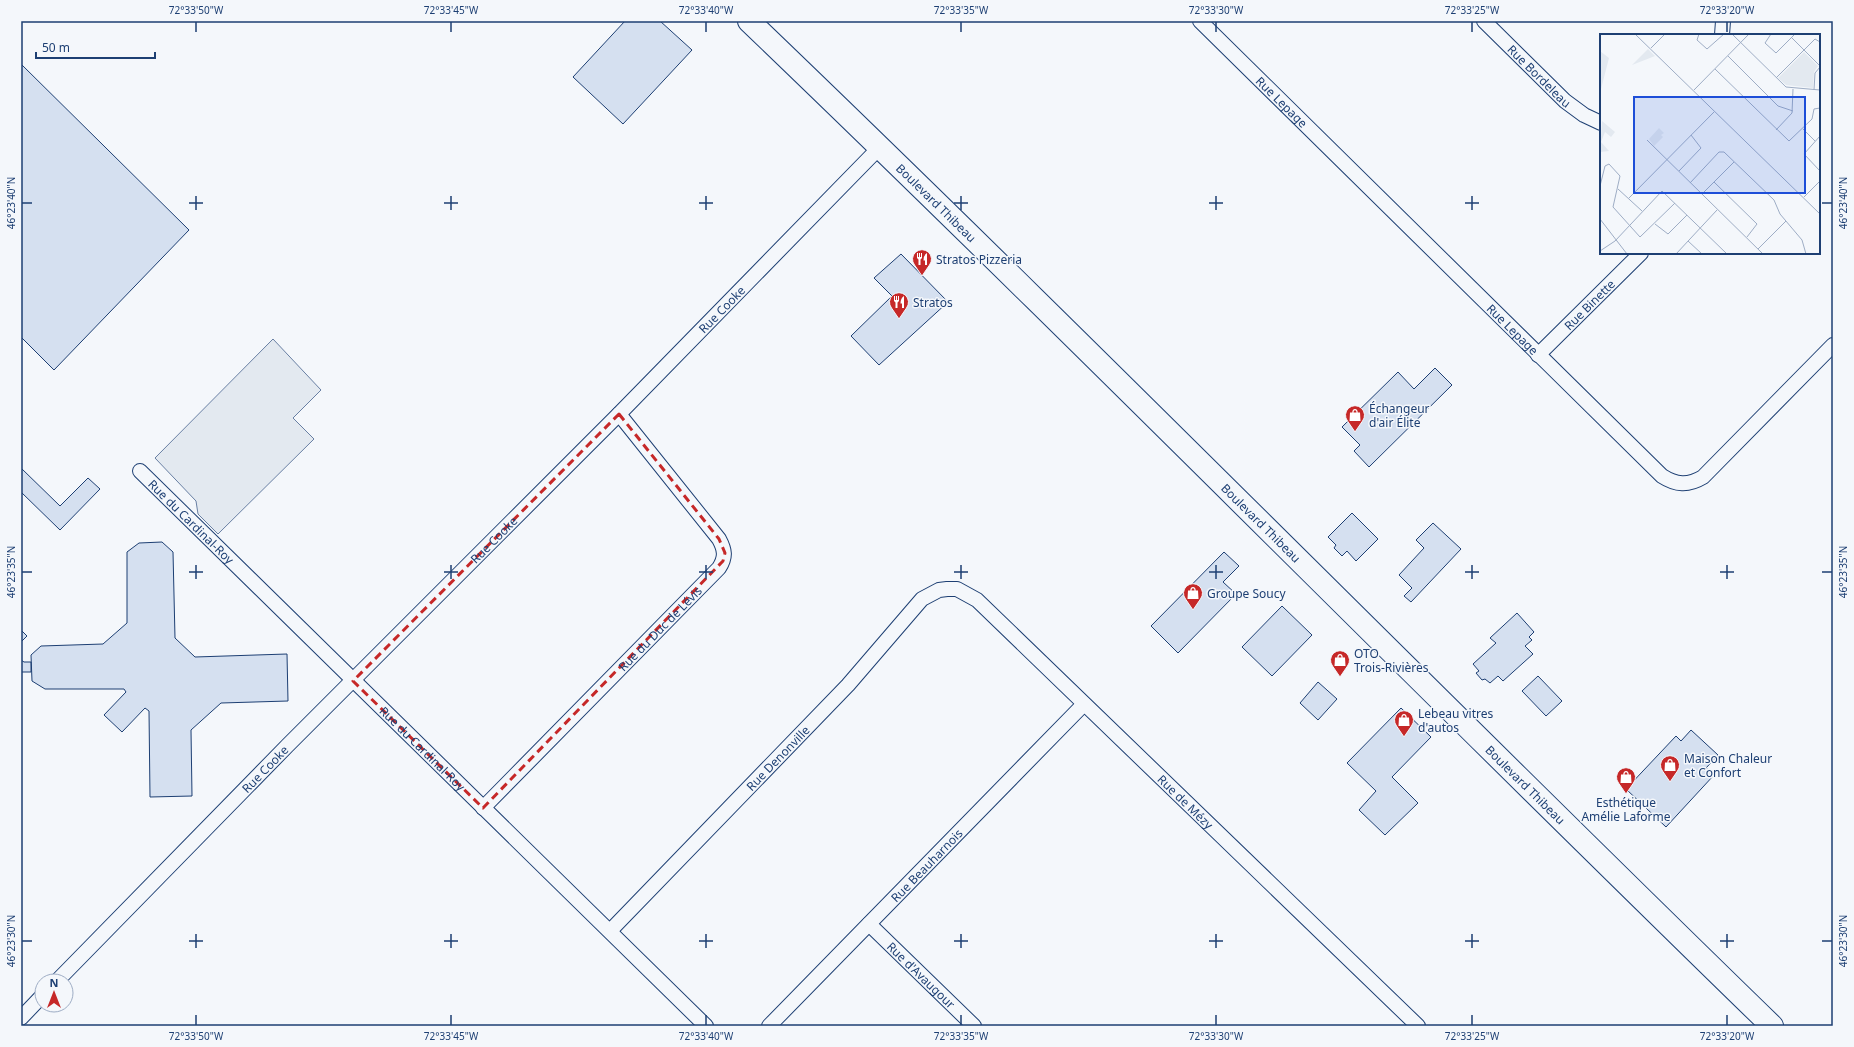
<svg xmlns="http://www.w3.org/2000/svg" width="1854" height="1047" font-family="'Noto Sans',sans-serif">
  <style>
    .green { fill: #e3e9f0; stroke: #687fa3 }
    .building { fill: #d5e0f0; stroke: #1d3f73 }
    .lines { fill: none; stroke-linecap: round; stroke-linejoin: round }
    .street-casing { stroke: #1d3f73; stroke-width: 16 }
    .primary-casing { stroke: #1d3f73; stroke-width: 24 }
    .street { stroke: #f4f7fb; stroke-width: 14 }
    .primary { stroke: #f4f7fb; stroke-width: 22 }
    .marked { fill: none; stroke: #c62828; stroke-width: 3; stroke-dasharray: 8 5; stroke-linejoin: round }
    .ticks { fill: none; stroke: #1d3f73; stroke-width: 1.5 }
    .labels { text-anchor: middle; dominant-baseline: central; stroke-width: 3; stroke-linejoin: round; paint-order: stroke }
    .street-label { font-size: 12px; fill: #1d3f73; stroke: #f4f7fb }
    .poi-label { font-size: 12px; fill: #1d3f73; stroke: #f4f7fb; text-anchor: start }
    .inset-road { fill: none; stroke: #9eadc5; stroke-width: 1 }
    .view { fill: #1d4ed8; fill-opacity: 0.15; stroke: #1d4ed8; stroke-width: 2 }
    .inset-edge { fill: none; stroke: #1d3f73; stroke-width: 2 }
    .neatline { fill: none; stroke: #1d3f73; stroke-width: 1.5 }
    .ticks-label { font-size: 10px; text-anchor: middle; fill: #1d3f73 }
  </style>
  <rect width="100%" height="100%" fill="#f4f7fb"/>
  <!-- green -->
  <path class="green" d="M273 339 321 390 293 418 314 439 218 534 198 514 196 501 155 458Z"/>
  <!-- building -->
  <path class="building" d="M625 21H660L692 50 623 124 573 77Z
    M21 64 189 230 54 370 21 337Z
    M901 254 948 302 879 365 851 336 892 296 874 278Z
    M1435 368 1452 385 1369 467 1354 451 1360 445 1342 427 1398 372 1414 389Z
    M21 468 60 506 88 478 100 489 60 530 21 492Z
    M1352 513 1378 539 1356 561 1347 551 1342 556 1334 548 1336 545 1328 537Z
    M1433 523 1461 549 1411 602 1404 596 1412 588 1399 575 1424 548 1416 540Z
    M162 542 173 552 175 638 195 657 287 654 288 701 221 703 191 730 192 796 150 797 149 711 145 708 122 732 104 715 126 692 124 689H45L32 681 31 655 41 646 103 644 127 623V552L139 543Z
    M1224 552 1239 566 1223 582 1236 594 1178 653 1151 626Z
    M1282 606 1312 635 1272 676 1242 647Z
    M1517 613 1534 632 1529 637 1532 640 1525 646 1533 654 1503 681 1498 676 1490 683 1485 679 1482 680 1476 673 1479 671 1473 664 1496 643 1490 638Z
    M21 630 27 636 21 642Z
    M21 660 24 662H31V672H21Z
    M1538 676 1562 701 1546 716 1522 691Z
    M1318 682 1337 699 1318 720 1300 703Z
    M1401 708 1431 737 1392 777 1418 803 1385 835 1359 810 1376 791 1347 763Z
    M1691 730 1718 755 1706 768 1714 775 1666 827 1626 789 1676 736 1681 741Z"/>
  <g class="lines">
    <defs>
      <g id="street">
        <path id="s1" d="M1200 21 1662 476C1676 485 1688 486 1703 477L1833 345"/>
        <path id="s2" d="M1484 21 1565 101 1584 115 1601 123"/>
        <path d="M1722 35 1723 21"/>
        <path id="s3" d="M1538 355 1641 253"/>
        <path id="s4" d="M140 471 706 1026"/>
        <path id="s5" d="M483 808 719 568C726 557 725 550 719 539L619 414"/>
        <path id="s6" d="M869 924 974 1026"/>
        <path id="s7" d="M610 931 848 685 922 599 939 590 947 589H957L977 600 1418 1026"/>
        <path id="s8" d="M57 981 287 746 619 414 879 148"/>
        <path d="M21 1018 42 996"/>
        <path id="s9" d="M769 1026 1084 704"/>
      </g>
      <g id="primary">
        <path id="s10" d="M749 21C1094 352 1429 693 1772 1026"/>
      </g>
    </defs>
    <!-- street casing -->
    <use href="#street" class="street-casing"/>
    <!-- primary casing -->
    <use href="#primary" class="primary-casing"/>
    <!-- street -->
    <use href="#street" class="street"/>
    <!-- primary -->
    <use href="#primary" class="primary"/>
  </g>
  <!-- marked area -->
  <path class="marked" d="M619 414 719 539 725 553 723 561 483 808 353 681Z"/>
  <!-- ticks -->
  <path class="ticks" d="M196 22V32M451 22V32M706 22V32M961 22V32M1216 22V32M1472 22V32M1727 22V32M196 196V210M451 196V210M706 196V210M961 196V210M1216 196V210M1472 196V210M22 203H32M189 203H203M444 203H458M699 203H713M954 203H968M1209 203H1223M1465 203H1479M1822 203H1832M196 565V579M451 565V579M706 565V579M961 565V579M1216 565V579M1472 565V579M1727 565V579M22 572H32M189 572H203M444 572H458M699 572H713M954 572H968M1209 572H1223M1465 572H1479M1720 572H1734M1822 572H1832M196 934V948M451 934V948M706 934V948M961 934V948M1216 934V948M1472 934V948M1727 934V948M22 941H32M189 941H203M444 941H458M699 941H713M954 941H968M1209 941H1223M1465 941H1479M1720 941H1734M1822 941H1832M196 1015V1025M451 1015V1025M706 1015V1025M961 1015V1025M1216 1015V1025M1472 1015V1025M1727 1015V1025"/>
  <!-- icons -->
  <defs>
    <symbol id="restaurant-pin" viewBox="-11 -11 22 30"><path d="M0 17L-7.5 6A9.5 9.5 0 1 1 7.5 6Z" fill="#c62828" stroke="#f4f7fb"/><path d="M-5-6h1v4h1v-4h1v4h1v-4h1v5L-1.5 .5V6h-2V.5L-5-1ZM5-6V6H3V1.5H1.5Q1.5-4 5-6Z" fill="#fff"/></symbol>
    <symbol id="shop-pin" viewBox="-11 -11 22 30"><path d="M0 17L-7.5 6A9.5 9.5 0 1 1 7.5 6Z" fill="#c62828" stroke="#f4f7fb"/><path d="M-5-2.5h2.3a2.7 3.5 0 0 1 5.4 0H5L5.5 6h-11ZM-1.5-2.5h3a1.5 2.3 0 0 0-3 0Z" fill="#fff"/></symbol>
  </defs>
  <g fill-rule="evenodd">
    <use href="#restaurant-pin" x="911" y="248" width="22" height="30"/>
    <use href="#restaurant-pin" x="888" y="291" width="22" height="30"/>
    <use href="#shop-pin" x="1344" y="404" width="22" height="30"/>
    <use href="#shop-pin" x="1182" y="582" width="22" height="30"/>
    <use href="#shop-pin" x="1329" y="649" width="22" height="30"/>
    <use href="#shop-pin" x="1393" y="709" width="22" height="30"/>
    <use href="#shop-pin" x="1659" y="754" width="22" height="30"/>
    <use href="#shop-pin" x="1615" y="766" width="22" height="30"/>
  </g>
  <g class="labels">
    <!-- street labels -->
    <g class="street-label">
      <text stroke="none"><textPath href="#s2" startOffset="78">Rue Bordeleau</textPath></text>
      <text stroke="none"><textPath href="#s1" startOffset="115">Rue Lepage</textPath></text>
      <text stroke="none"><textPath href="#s10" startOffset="261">Boulevard Thibeau</textPath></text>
      <text stroke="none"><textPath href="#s3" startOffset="72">Rue Binette</textPath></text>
      <text stroke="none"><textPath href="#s8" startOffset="945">Rue Cooke</textPath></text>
      <text stroke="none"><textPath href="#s1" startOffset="439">Rue Lepage</textPath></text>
      <text stroke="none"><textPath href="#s4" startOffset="72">Rue du Cardinal-Roy</textPath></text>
      <text stroke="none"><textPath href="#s10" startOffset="717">Boulevard Thibeau</textPath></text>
      <text stroke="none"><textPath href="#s8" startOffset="621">Rue Cooke</textPath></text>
      <text stroke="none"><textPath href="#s5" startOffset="252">Rue du Duc de Lévis</textPath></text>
      <text stroke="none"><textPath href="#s4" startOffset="396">Rue du Cardinal-Roy</textPath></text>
      <text stroke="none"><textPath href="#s7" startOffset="241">Rue Denonville</textPath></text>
      <text stroke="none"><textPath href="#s8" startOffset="297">Rue Cooke</textPath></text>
      <text stroke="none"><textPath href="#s10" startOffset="1089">Boulevard Thibeau</textPath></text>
      <text stroke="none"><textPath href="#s7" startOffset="806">Rue de Mézy</textPath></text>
      <text stroke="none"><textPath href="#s9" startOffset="225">Rue Beauharnois</textPath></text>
      <text stroke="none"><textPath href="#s6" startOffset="73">Rue d'Avaugour</textPath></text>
    </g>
    <!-- poi labels -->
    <g class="poi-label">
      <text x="936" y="259">Stratos Pizzeria</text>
      <text x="913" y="302">Stratos</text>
      <text x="1369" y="408">Échangeur<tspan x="1369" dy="14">d'air Élite</tspan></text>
      <text x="1207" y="593">Groupe Soucy</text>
      <text x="1354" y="653">OTO<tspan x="1354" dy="14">Trois-Rivières</tspan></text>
      <text x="1418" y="713">Lebeau vitres<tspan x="1418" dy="14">d'autos</tspan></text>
      <text x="1684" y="758">Maison Chaleur<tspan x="1684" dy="14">et Confort</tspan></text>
      <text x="1626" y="802" text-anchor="middle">Esthétique<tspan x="1626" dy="14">Amélie Laforme</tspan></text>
    </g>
  </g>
  <!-- overview -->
  <g transform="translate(1600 34)">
    <rect width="220" height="220" fill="#f4f7fb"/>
    <path d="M48 15 55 22 32 31ZM0 17 9 24 0 59ZM204 18 218 32 214 38 213 54 186 51 178 44ZM2 87 15 98 11 103 5 98 1 108 9 117 0 118ZM59 94 64 99 61 101 63 103 54 112 49 105Z" fill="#e3e9f0"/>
    <path class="inset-road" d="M35 0 220 180M99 0 97 6 107 15 124 0M132 0 186 53 220 56M171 0 165 9 176 19 195 0M192 4 220 32M51 14 65 0M128 22 178 72 193 77M115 35 189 107 212 85 214 75 220 74M176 44 215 5 220 8M94 56 149 0M214 56 215 39 220 33M203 95 215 107M176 96 192 79 193 55M220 102 204 120 220 137M47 106 163 220M79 137 101 114 91 101M114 148 157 190 147 203M90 149 119 118H124L174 166 180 180 202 206 206 220M0 152 5 132 9 130 20 142 13 173 40 203 75 169M18 155 42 177M102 160 134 128M204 163 220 147M29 164 114 78M0 185 27 220M55 190 68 200 87 181M88 207 102 220M158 215 186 187M0 217 15 207 62 157 127 220M76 220 117 176"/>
    <path class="view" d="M34 63H205V159H34Z"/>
    <rect width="220" height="220" class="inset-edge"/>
  </g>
  <!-- border -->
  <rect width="1854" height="1047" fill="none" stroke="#f4f7fb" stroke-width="44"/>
  <!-- north arrow -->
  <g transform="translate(54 993)"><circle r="19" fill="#f4f7fb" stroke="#9eadc5"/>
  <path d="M0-3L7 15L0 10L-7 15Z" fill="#c62828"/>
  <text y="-6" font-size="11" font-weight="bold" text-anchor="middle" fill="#1d3f73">N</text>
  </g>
  <!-- scale -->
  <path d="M36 52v6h119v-6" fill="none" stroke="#1d3f73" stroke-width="2"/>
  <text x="42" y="52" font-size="12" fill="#1d3f73" stroke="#f4f7fb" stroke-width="3" paint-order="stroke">50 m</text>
  <rect x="22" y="22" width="1810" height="1003" class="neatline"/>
  <g class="ticks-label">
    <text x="196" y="14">72°33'50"W</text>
    <text x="451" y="14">72°33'45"W</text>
    <text x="706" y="14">72°33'40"W</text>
    <text x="961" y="14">72°33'35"W</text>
    <text x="1216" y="14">72°33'30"W</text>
    <text x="1472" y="14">72°33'25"W</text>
    <text x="1727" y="14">72°33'20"W</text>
    <text transform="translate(11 203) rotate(-90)" y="4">46°23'40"N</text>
    <text transform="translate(1843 203) rotate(-90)" y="4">46°23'40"N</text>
    <text transform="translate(11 572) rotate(-90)" y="4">46°23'35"N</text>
    <text transform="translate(1843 572) rotate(-90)" y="4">46°23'35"N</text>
    <text transform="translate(11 941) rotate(-90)" y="4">46°23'30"N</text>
    <text transform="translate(1843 941) rotate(-90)" y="4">46°23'30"N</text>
    <text x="196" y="1040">72°33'50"W</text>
    <text x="451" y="1040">72°33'45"W</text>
    <text x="706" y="1040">72°33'40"W</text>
    <text x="961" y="1040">72°33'35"W</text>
    <text x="1216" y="1040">72°33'30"W</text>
    <text x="1472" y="1040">72°33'25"W</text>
    <text x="1727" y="1040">72°33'20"W</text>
  </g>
</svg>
